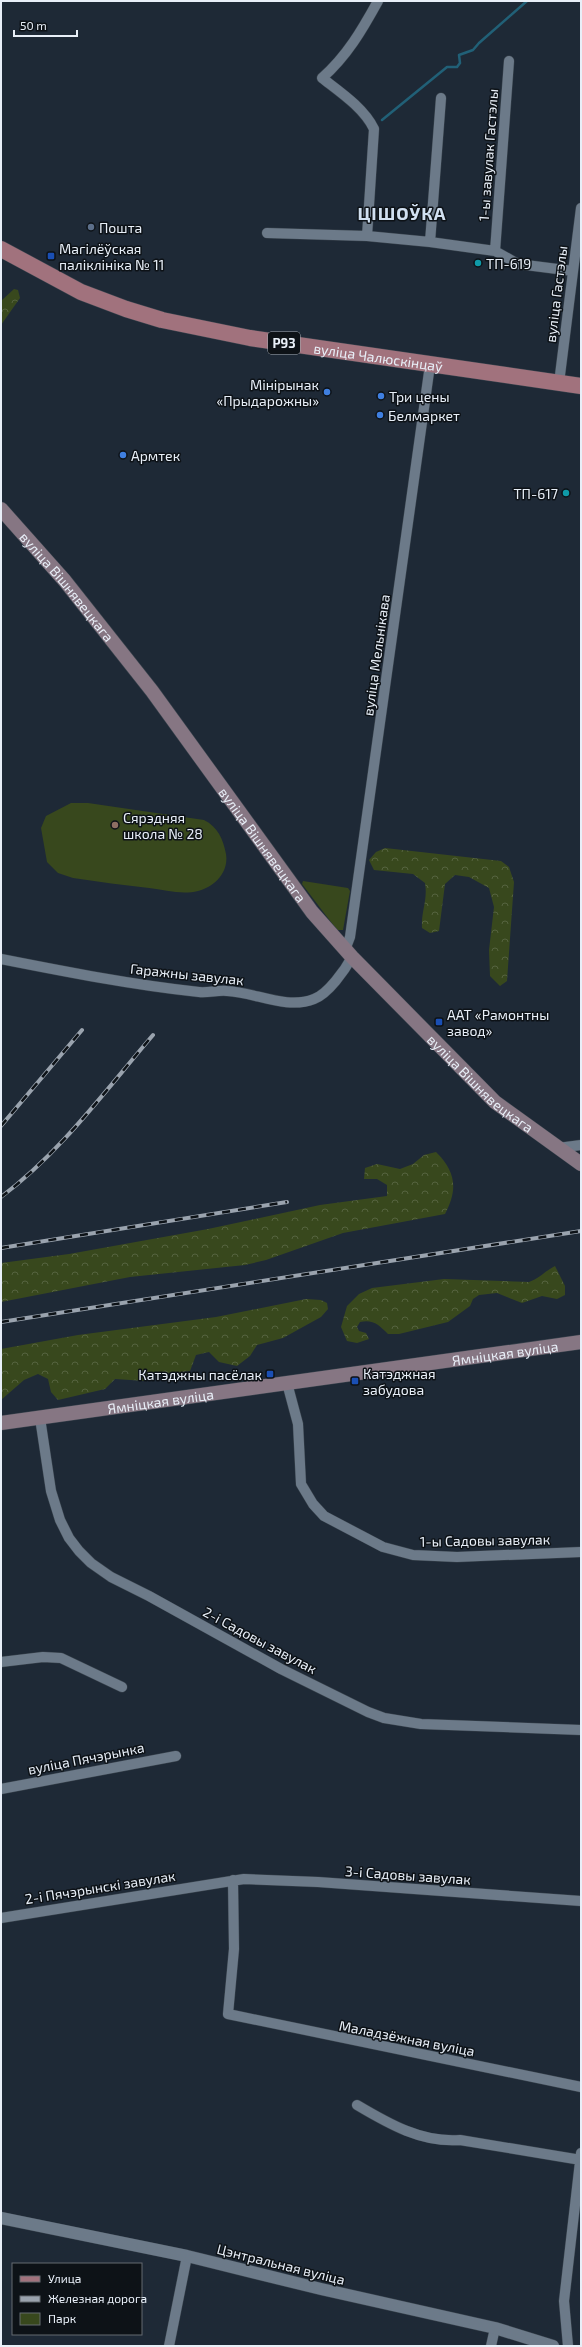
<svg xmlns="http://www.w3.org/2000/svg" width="582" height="2347" font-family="'Exo 2',sans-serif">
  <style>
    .green { fill: #38481d }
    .forest { fill: url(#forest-crowns) }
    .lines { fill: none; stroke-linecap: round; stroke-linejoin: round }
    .stream { stroke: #216077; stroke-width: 2.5 }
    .minor-casing { stroke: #39434d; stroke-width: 11 }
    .tertiary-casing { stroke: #39434d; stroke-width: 13 }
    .secondary-casing { stroke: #39434d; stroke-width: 15 }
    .primary-casing { stroke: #39434d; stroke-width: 17 }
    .minor { stroke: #6c7a89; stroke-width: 10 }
    .tertiary { stroke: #6c7a89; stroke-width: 12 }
    .secondary { stroke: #867683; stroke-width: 14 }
    .primary { stroke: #a1727d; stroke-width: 16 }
    .rail-casing { stroke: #9aa3ae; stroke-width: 4 }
    .rail { stroke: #0d1217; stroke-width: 2.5; stroke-dasharray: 8; stroke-linecap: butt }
    .service-dot { fill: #5c6f8a; stroke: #0d1217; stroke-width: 1.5 }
    .transit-dot { fill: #1a4fb4; stroke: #0d1217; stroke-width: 1.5 }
    .culture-dot { fill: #0f9aa8; stroke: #0d1217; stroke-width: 1.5 }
    .shop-dot { fill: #3f7fe0; stroke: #0d1217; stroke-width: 1.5 }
    .education-dot { fill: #8d6e63; stroke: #0d1217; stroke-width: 1.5 }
    .labels { text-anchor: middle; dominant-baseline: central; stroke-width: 3; stroke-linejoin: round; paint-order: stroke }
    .shield { fill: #0d1217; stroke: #a6adb4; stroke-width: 1 }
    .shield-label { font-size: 13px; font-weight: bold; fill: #e8eff8 }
    .street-label { font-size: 14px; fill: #e8eff8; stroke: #0d1217 }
    .poi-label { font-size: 14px; fill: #e8eff8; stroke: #0d1217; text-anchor: start }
    .district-label { font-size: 18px; font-weight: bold; letter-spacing: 1px; fill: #d1e0f1; stroke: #0d1217 }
  </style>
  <defs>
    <pattern id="forest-crowns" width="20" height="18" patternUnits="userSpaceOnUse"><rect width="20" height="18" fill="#38481d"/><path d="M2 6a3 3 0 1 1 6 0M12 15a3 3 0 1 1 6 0" fill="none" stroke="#55633f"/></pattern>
  </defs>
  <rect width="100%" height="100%" fill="#1e2936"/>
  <!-- green -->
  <path class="green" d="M71 803H88L204 820C218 827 223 839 226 854 229 873 214 887 198 891 182 895 165 890 149 888 124 885 99 882 73 878L58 873 47 862 41 828 46 816Z
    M303 881 348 888 350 891 343 930H337L302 884Z"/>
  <!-- forest -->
  <path class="forest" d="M14 289 18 290 20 298 1 325V301Z
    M385 848 501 861 509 867 514 882 507 981 500 986 490 976 489 950 494 907 489 888 469 877 455 875 445 884 439 931 430 933 422 928C421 911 428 900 425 883L413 874 374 870 369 860 376 852Z
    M436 1152C456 1172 458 1189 445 1214L343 1233 266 1260 245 1265 130 1277 1 1302V1263L69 1254 208 1229 320 1205 387 1196V1185L377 1179H364L365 1168 377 1164 400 1169 413 1164 424 1155Z
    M555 1266 565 1286V1295L557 1299 542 1296 522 1303 497 1293 479 1295 473 1299 470 1306 448 1322 399 1334H388C379 1325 373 1319 360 1322L357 1327 359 1331 366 1333 369 1339 357 1343 347 1341 341 1327 347 1306 359 1294 372 1288 444 1279 529 1282C540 1278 545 1271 555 1266Z
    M306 1299 321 1300 327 1303 328 1309 321 1317 283 1338 257 1345 250 1356 237 1366 219 1362 209 1352 196 1355 190 1371 154 1375 146 1381 115 1379 105 1389 58 1400 51 1392 48 1379 38 1374 24 1380 1 1400V1349L78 1335 216 1317Z"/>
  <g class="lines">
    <!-- stream -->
    <path class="stream" d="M382 120 447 67H457L460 63 459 55 473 50 479 43 527 1"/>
    <defs>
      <path id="minor" d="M267 233 367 236 430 242 495 251 518 264 573 271
        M367 236 374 129C364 108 340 92 322 78 347 56 362 30 378 1
        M430 242 441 98
        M495 251 509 61
        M559 383 581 208
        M345 950 350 937 430 365
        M1 959C67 972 133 985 199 992 208 993 218 990 227 991 255 992 286 1010 314 999 328 994 345 970 352 957
        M558 1148 581 1145
        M287 1383 298 1424 301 1484 313 1504 324 1516 383 1547 413 1555 457 1557 581 1552
        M40 1418 51 1491 60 1520 69 1538 79 1551 91 1563 111 1577 149 1596 281 1669 368 1712 384 1718 421 1724 581 1730
        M1 1662 43 1657 61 1658 122 1687
        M1 1789 176 1756
        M233 1880 234 1949 228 2014 581 2087
        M1 1918 244 1879 318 1882 581 1901
        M357 2105C389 2124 422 2143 460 2140L581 2160
        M169 2346 187 2256
        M491 2346 495 2328
        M568 2346 564 2301 581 2153"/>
      <path id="tertiary" d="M1 2218 187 2256 321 2289 495 2328 553 2346"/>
      <g id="secondary">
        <path id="s1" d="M1 509 65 581 152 691 312 912 352 957 495 1102 581 1164"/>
        <path id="s2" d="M1 1423 581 1342"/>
      </g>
      <g id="primary">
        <path id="s3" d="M1 249 81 292 126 309 162 320 250 338 581 386"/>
      </g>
    </defs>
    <!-- minor casing -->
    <use href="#minor" class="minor-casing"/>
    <!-- tertiary casing -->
    <use href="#tertiary" class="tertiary-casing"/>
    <!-- secondary casing -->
    <use href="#secondary" class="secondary-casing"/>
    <!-- primary casing -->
    <use href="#primary" class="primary-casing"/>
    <!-- minor -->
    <use href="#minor" class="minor"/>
    <!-- tertiary -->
    <use href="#tertiary" class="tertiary"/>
    <!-- secondary -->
    <use href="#secondary" class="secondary"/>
    <!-- primary -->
    <use href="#primary" class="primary"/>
    <defs>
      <path id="rail" d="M1 1126 82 1030
        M1 1197C60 1153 105 1091 153 1035
        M1 1248 287 1202
        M1 1322 581 1231"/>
    </defs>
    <!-- rail casing -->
    <use href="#rail" class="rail-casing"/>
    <!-- rail -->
    <use href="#rail" class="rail"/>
  </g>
  <!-- markers -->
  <circle class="service-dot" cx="91" cy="227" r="4"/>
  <g class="transit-dot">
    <rect x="47" y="252" width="8" height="8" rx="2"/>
    <rect x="435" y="1018" width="8" height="8" rx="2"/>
    <rect x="266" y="1370" width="8" height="8" rx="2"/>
    <rect x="351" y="1377" width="8" height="8" rx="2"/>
  </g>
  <g class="culture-dot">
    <circle cx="478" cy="263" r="4"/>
    <circle cx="566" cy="493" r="4"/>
  </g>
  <g class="shop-dot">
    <circle cx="327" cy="392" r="4"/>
    <circle cx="381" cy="396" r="4"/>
    <circle cx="380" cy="415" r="4"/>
    <circle cx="123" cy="455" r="4"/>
  </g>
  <circle class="education-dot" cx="115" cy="825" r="4"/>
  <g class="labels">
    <!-- shield labels -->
    <rect class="shield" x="268" y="332" width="32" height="22" rx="3"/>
    <g class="shield-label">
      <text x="284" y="343">Р93</text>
    </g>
    <!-- street labels -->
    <g class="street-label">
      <text transform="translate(488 155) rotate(-86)">1-ы завулак Гастэлы</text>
      <text transform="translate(556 294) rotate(-83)">вуліца Гастэлы</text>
      <text stroke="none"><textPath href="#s3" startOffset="396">вуліца Чалюскінцаў</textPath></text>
      <text stroke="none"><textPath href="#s1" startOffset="102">вуліца Вішнявецкага</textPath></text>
      <text transform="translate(376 655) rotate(-82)">вуліца Мельнікава</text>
      <text stroke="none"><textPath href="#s1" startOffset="426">вуліца Вішнявецкага</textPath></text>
      <text transform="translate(187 974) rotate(6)">Гаражны завулак</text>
      <text stroke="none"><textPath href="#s1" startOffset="750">вуліца Вішнявецкага</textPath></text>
      <text stroke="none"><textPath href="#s2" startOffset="509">Ямніцкая вуліца</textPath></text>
      <text stroke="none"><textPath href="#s2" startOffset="161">Ямніцкая вуліца</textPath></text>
      <text transform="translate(485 1540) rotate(-1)">1-ы Садовы завулак</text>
      <text transform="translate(260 1640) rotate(28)">2-і Садовы завулак</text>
      <text transform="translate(86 1758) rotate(-11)">вуліца Пячэрынка</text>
      <text transform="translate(408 1875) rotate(4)">3-і Садовы завулак</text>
      <text transform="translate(100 1887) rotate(-9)">2-і Пячэрынскі завулак</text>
      <text transform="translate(407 2038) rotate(11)">Маладзёжная вуліца</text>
      <text transform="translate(281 2264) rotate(14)">Цэнтральная вуліца</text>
    </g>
    <!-- poi labels -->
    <g class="poi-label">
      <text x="99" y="227">Пошта</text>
      <text x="59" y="248">Магілёўская<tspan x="59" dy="16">паліклініка № 11</tspan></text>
      <text x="486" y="263">ТП-619</text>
      <text x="319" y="384" text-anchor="end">Мінірынак<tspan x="319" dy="16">«Прыдарожны»</tspan></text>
      <text x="389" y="396">Три цены</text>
      <text x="388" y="415">Белмаркет</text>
      <text x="131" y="455">Армтек</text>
      <text x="558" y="493" text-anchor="end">ТП-617</text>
      <text x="123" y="817">Сярэдняя<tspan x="123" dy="16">школа № 28</tspan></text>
      <text x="447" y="1014">ААТ «Рамонтны<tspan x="447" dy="16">завод»</tspan></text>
      <text x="363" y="1373">Катэджная<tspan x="363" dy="16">забудова</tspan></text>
      <text x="262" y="1374" text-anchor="end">Катэджны пасёлак</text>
    </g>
    <!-- district labels -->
    <g class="district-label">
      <text x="402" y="213">ЦІШОЎКА</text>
    </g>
  </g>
  <!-- border -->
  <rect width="582" height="2347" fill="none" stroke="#e8eff8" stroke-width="4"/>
  <!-- legend -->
  <rect x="12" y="2263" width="130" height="72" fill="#0d1217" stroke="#656a71"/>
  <rect x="20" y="2276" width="20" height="6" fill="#a1727d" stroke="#656a71"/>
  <text x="48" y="2283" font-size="12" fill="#e8eff8">Улица</text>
  <rect x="20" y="2296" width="20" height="6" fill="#9aa3ae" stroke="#656a71"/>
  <text x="48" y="2303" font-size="12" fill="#e8eff8">Железная дорога</text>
  <rect x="20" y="2313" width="20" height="12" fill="#38481d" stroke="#656a71"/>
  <text x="48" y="2323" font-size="12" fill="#e8eff8">Парк</text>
  <!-- scale -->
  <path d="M14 30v6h63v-6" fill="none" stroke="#e8eff8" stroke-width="2"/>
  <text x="20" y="30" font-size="12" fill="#e8eff8" stroke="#0d1217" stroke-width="3" paint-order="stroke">50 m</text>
</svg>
